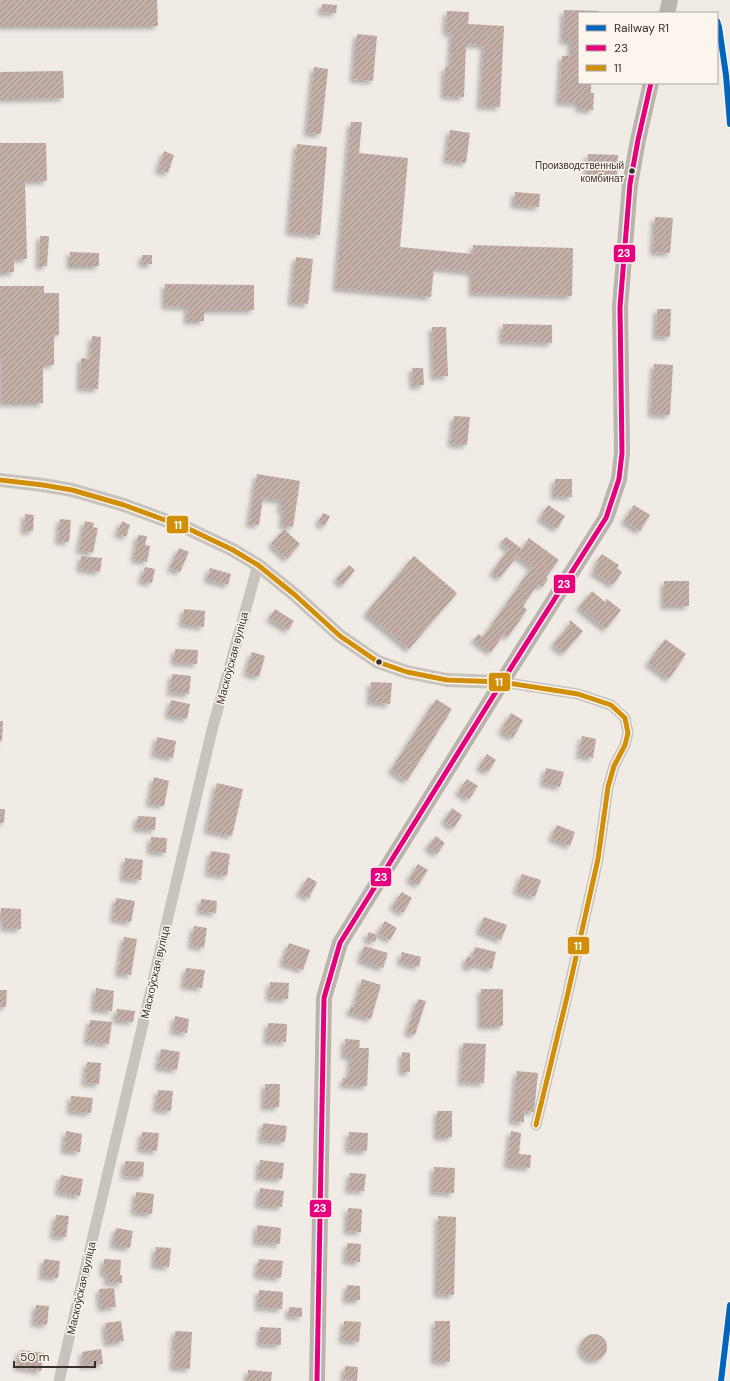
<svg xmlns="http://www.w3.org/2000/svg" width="730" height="1381" font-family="'DM Sans',sans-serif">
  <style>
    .building { fill: url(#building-hatch); filter: url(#shadow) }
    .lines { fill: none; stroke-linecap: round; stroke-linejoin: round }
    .minor { stroke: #c9c3be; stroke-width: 11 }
    .tertiary { stroke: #c9c3be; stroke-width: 14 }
    .secondary { stroke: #bab3ae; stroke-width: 16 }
    .bus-1-casing { stroke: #fbf5ee; stroke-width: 8 }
    .bus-2-casing { stroke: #fbf5ee; stroke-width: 8 }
    .bus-1 { stroke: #e5007d; stroke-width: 5 }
    .bus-2 { stroke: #d18e09; stroke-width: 5 }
    .rail-1-casing { stroke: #fbf5ee; stroke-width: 9 }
    .rail-1 { stroke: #0065bd; stroke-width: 6 }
    .bus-dot { fill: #3b302b; stroke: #fbf5ee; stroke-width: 1.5 }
    .labels { text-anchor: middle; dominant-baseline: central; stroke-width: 3; stroke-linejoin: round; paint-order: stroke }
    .bus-label { font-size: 10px; fill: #3b302b; stroke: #fbf5ee; text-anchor: end }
    .street-label { font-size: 11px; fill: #3b302b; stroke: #fbf5ee }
    .line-badge { stroke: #fbf5ee; stroke-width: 1.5 }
    .badge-label { font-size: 11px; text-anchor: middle; font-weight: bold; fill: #fff }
  </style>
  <defs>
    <pattern id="building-hatch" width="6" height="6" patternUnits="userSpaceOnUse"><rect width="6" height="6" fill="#c3afa7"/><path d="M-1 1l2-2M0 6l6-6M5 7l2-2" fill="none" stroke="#a08f88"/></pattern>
    <filter id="shadow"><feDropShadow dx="-3.5" dy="3.5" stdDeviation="2" flood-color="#0004"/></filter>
  </defs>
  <rect width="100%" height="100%" fill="#f0ebe5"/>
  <!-- building -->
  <path class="building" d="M0 0H157L158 26H0Z
    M322 4 337 5 336 13 321 12Z
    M564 10 600 11 599 13H579V83H591V93H594L593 110 579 109V103L559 102 562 56H571V41H563Z
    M447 11 469 12 468 24 504 26 500 107 480 106 484 45 466 44 464 97 444 96 445 67H450L452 33 446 32Z
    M357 34 377 36 373 81 353 79Z
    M314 67 328 69 321 134 307 133Z
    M63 71 64 98 0 99V72Z
    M351 122H362L359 153 408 158 400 247 473 254V245L573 248 572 296 472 293V272L434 268 431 297 336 288Z
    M450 130 470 133 466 163 446 160Z
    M0 143H46L47 181H25L27 259H14V272L0 273Z
    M297 144 327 147 320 235 289 232Z
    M164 151 174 155 168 173 158 170Z
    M588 154 618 155 617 177 587 175Z
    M515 192 540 194 539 207 514 205Z
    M655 217 673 218 670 253 653 252Z
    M40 236H49L47 266H39Z
    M70 252 99 253V266H70Z
    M142 255H152V264H142Z
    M296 257 313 259 308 304 291 302Z
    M165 284 254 285V310H204V321H187L188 307 165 306Z
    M0 286H44V293H59V335H54V365H43V403H2V355H0Z
    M657 309H671L670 337 656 336Z
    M503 324 552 325V343L502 341Z
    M432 327H446L448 376 434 377Z
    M92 336 101 337 98 389 80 388 81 358 90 359Z
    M654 364 673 365 670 415 651 414Z
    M412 368H423L424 385 413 386Z
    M454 416 470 417 467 445 451 444Z
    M257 474 300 481 293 527 282 525 284 511 280 510 282 500 263 498 259 525 249 524Z
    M555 479H572V497L554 496Z
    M548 505 565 516 557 529 540 518Z
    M634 505 650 515 640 531 624 521Z
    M323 513 330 516 325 526 318 523Z
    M25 514 34 515 33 531H24Z
    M60 519 71 520 69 542 58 541Z
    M85 521 94 523 93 527 98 528 93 553 79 550Z
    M122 521 130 525 126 537 117 533Z
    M284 529 300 544 287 559 271 544Z
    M138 535 147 536 145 545 150 546 147 562 134 559Z
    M506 537 522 549 529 538 559 560 546 577 548 579 542 587 538 584 523 606 527 610 508 637 504 634 491 652 474 640 478 634 483 637 532 567 517 556 500 578 492 572 509 549 501 543Z
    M179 548 189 552 180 572 170 568Z
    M602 554 619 565 617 568 622 572 613 585 593 572 598 564 596 563Z
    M81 556 102 558 100 572 80 569Z
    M414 556 457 593 409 649 366 613Z
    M349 565 355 570 343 585 336 579Z
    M145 567 155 569 152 583 141 581Z
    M210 568 231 574 228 585 207 579Z
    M664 581H689V606H664Z
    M592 591 605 602 607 599 621 610 606 629 579 607Z
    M184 609 205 611 204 627 182 624Z
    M275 609 294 621 288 630 269 618Z
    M570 620 583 631 564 653 553 644 570 624 569 622Z
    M665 639 686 654 669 679 648 663Z
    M175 649 198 650 197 664 174 662Z
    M252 652 265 656 259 677 246 673Z
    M172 674 191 676 189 694 170 692Z
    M371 682 392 683 390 704 370 702Z
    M436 699 452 709 407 781 391 770Z
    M171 700 190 704 187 719 168 715Z
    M511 713 523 720 513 738 501 731Z
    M0 721H3L2 741H0Z
    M582 736 596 739 593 758 579 755Z
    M157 737 176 741 173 758 154 754Z
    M487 754 496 760 488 772 479 767Z
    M546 768 564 772 560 787 543 783Z
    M154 777 169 781 164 806 149 803Z
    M467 779 478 786 469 799 458 792Z
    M217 783 243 789 232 836 207 830Z
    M452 808 462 815 454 828 444 821Z
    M0 809H5L4 823H0Z
    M138 816 156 817 155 830 136 828Z
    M557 825 575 832 570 846 551 838Z
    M436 836 445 843 437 854 427 847Z
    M151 837 167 838 166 853 150 851Z
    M211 851 230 854 227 876 208 873Z
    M125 858 143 860 141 880 123 878Z
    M418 864 428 870 418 885 409 879Z
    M522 874 541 880 535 897 516 891Z
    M308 877 317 882 309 898 299 893Z
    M402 892 412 898 403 913 392 906Z
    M116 898 135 901 131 922 113 919Z
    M201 899 217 901 216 913 200 911Z
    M1 908 21 909V929L4 928V919H1Z
    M484 917 507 925 501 940 479 931Z
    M385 921 397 928 390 940 378 933Z
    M194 926 207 928 204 948 191 945Z
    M369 932 377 935 375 942 366 939Z
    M124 937 137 939 131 975 118 973Z
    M289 943 310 950 303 970 282 963Z
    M364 946 388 953 383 968 360 960Z
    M475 947 496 952 492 969 474 964 473 968 465 966 467 956 472 958Z
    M402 952 421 957 419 967 400 962Z
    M186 968 205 970 202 988 184 986Z
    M362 979 381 985 371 1019 349 1012 351 1006 354 1007Z
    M270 982 289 983 288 999 269 998Z
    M96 988 114 991 112 1011 94 1009Z
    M481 989H503V1026H481Z
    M0 990H7L6 1007H0Z
    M418 999 426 1001 415 1035 407 1032Z
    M117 1009 135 1011 133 1022 116 1020Z
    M175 1016 189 1019 187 1033 173 1031Z
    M90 1020 112 1022 109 1044 87 1041Z
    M268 1023 287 1024 286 1042 267 1041Z
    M345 1039 360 1040 359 1048H369L367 1086 343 1085V1078H349L351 1056H344Z
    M463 1043 486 1044 484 1083 461 1082Z
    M161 1049 180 1052 177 1070 158 1067Z
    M402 1052 410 1053V1072H402Z
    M87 1062 101 1063 99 1084 85 1083Z
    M517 1071 538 1073 534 1112 524 1111V1122L512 1121Z
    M265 1084H280L279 1107H264Z
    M158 1090 173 1091 171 1111 156 1109Z
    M71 1096 93 1098 91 1113 70 1111Z
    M437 1111H452V1137H437Z
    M263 1123 287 1126 285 1142 261 1140Z
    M66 1131 82 1134 80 1152 64 1150Z
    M511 1131 521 1133 519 1154 531 1155 530 1168 507 1165Z
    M142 1132 159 1133 157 1151 140 1149Z
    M349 1132 368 1133 367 1151 348 1150Z
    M260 1160 284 1163 282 1179 258 1177Z
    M125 1161 144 1162 143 1177 124 1176Z
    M434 1167 455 1168 454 1193 433 1192Z
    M350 1173 366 1174 364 1191 348 1190Z
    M61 1175 83 1179 80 1196 58 1192Z
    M260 1188 284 1191 282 1207 258 1205Z
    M136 1192 154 1194 152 1214 134 1212Z
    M348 1208 362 1209 361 1232 347 1231Z
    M56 1215 69 1216 66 1237 53 1236Z
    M438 1216 456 1217 454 1295 437 1294Z
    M257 1225 281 1228 280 1244 256 1242Z
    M116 1228 133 1231 130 1248 113 1245Z
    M347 1243 361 1244 360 1262 346 1261Z
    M156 1247 171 1248 169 1267 154 1265Z
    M44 1259 60 1261 58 1278 42 1276Z
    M104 1259 121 1260 120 1275H122V1283L107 1282 108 1274 103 1273Z
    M259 1259 283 1261 281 1278 257 1275Z
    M347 1285 360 1286V1300H346Z
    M114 1288 116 1307 101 1308 99 1289Z
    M259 1290 283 1292 282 1309 258 1307Z
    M36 1305 49 1306 47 1325 34 1323Z
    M289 1307 302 1308V1317L289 1316Z
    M121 1321 124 1341 107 1343 105 1323Z
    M344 1321 361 1322 359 1342 342 1340Z
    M435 1321H450V1362L434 1361Z
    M260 1327 281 1328V1345L260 1344Z
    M175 1331 192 1332 190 1369 173 1367Z
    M581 1347a13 13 0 1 1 26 0a13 13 0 1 1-26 0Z
    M101 1349 103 1364 83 1366 82 1352Z
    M20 1350 44 1353 41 1371 17 1367Z
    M345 1366 358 1367 357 1381 344 1380Z
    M248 1370 272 1372 271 1381H247Z"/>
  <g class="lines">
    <!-- minor -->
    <path class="minor" d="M502 682 578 694 611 705 625 718 628 733 625 745 614 766 608 787 598 859 567 997 536 1125
      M59 1381 212 730 258 565"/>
    <!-- tertiary -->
    <path class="tertiary" d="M0 480 43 485 72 490 124 505 189 529 233 550 258 565 295 595 340 636 378 662 407 672 447 680 502 682"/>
    <!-- secondary -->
    <path class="secondary" d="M667 13 670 0
      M317 1381 324 998 340 943 502 682 606 518 619 479 622 453 620 307 630 184 638 140 651 83"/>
    <defs>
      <path id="bus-1" d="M317 1381 324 998 340 943 502 682 606 518 619 479 622 453 620 307 630 184 638 140 651 83"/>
      <path id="bus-2" d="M0 480 43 485 72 490 124 505 189 529 233 550 258 565 295 595 340 636 378 662 407 672 447 680 502 682 578 694 611 705 625 718 628 733 625 745 614 766 608 787 598 859 567 997 536 1125"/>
    </defs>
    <!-- bus-1 casing -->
    <use href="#bus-1" class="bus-1-casing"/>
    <!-- bus-2 casing -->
    <use href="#bus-2" class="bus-2-casing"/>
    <!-- bus-1 -->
    <use href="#bus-1" class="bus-1"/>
    <!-- bus-2 -->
    <use href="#bus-2" class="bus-2"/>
    <defs>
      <path id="rail-1" d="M717 21 719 27 726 75 730 124
        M721 1381 730 1305"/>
    </defs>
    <!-- rail-1 casing -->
    <use href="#rail-1" class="rail-1-casing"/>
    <!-- rail-1 -->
    <use href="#rail-1" class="rail-1"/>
  </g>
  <!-- markers -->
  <g class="bus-dot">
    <circle cx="632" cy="171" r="3.5"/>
    <circle cx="379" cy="662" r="3.5"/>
  </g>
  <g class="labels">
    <!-- bus labels -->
    <g class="bus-label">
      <text x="624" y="165">Производственный<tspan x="624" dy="13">комбинат</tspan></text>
    </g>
    <!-- street labels -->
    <g class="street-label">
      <text transform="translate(232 658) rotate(-75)">Маскоўская вуліца</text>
      <text transform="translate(155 972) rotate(-77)">Маскоўская вуліца</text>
      <text transform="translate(81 1288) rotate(-77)">Маскоўская вуліца</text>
    </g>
  </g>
  <g class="line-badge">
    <rect x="613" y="244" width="23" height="19" rx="4" fill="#e5007d"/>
    <rect x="166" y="515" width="23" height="19" rx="4" fill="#d18e09"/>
    <rect x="553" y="574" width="23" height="20" rx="4" fill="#e5007d"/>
    <rect x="488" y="672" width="23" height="20" rx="4" fill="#d18e09"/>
    <rect x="370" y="867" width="22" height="20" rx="4" fill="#e5007d"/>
    <rect x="567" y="936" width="23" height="19" rx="4" fill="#d18e09"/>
    <rect x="309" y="1199" width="23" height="19" rx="4" fill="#e5007d"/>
  </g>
  <g class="badge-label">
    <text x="624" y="257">23</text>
    <text x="178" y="529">11</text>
    <text x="564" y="588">23</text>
    <text x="499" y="686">11</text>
    <text x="381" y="881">23</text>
    <text x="578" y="950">11</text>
    <text x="320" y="1212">23</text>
  </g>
  <!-- legend -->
  <rect x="578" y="12" width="140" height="72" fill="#fbf5ee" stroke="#aea6a0"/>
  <rect x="586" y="25" width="20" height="6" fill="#0065bd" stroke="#aea6a0"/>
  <text x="614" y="32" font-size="12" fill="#3b302b">Railway R1</text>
  <rect x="586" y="45" width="20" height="6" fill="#e5007d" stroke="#aea6a0"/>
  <text x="614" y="52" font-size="12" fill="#3b302b">23</text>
  <rect x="586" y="65" width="20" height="6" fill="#d18e09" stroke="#aea6a0"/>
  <text x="614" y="72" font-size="12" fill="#3b302b">11</text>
  <!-- scale -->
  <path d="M14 1361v6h81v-6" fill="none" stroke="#3b302b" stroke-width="2"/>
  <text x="20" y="1361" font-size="12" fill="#3b302b" stroke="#fbf5ee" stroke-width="3" paint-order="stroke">50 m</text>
</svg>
